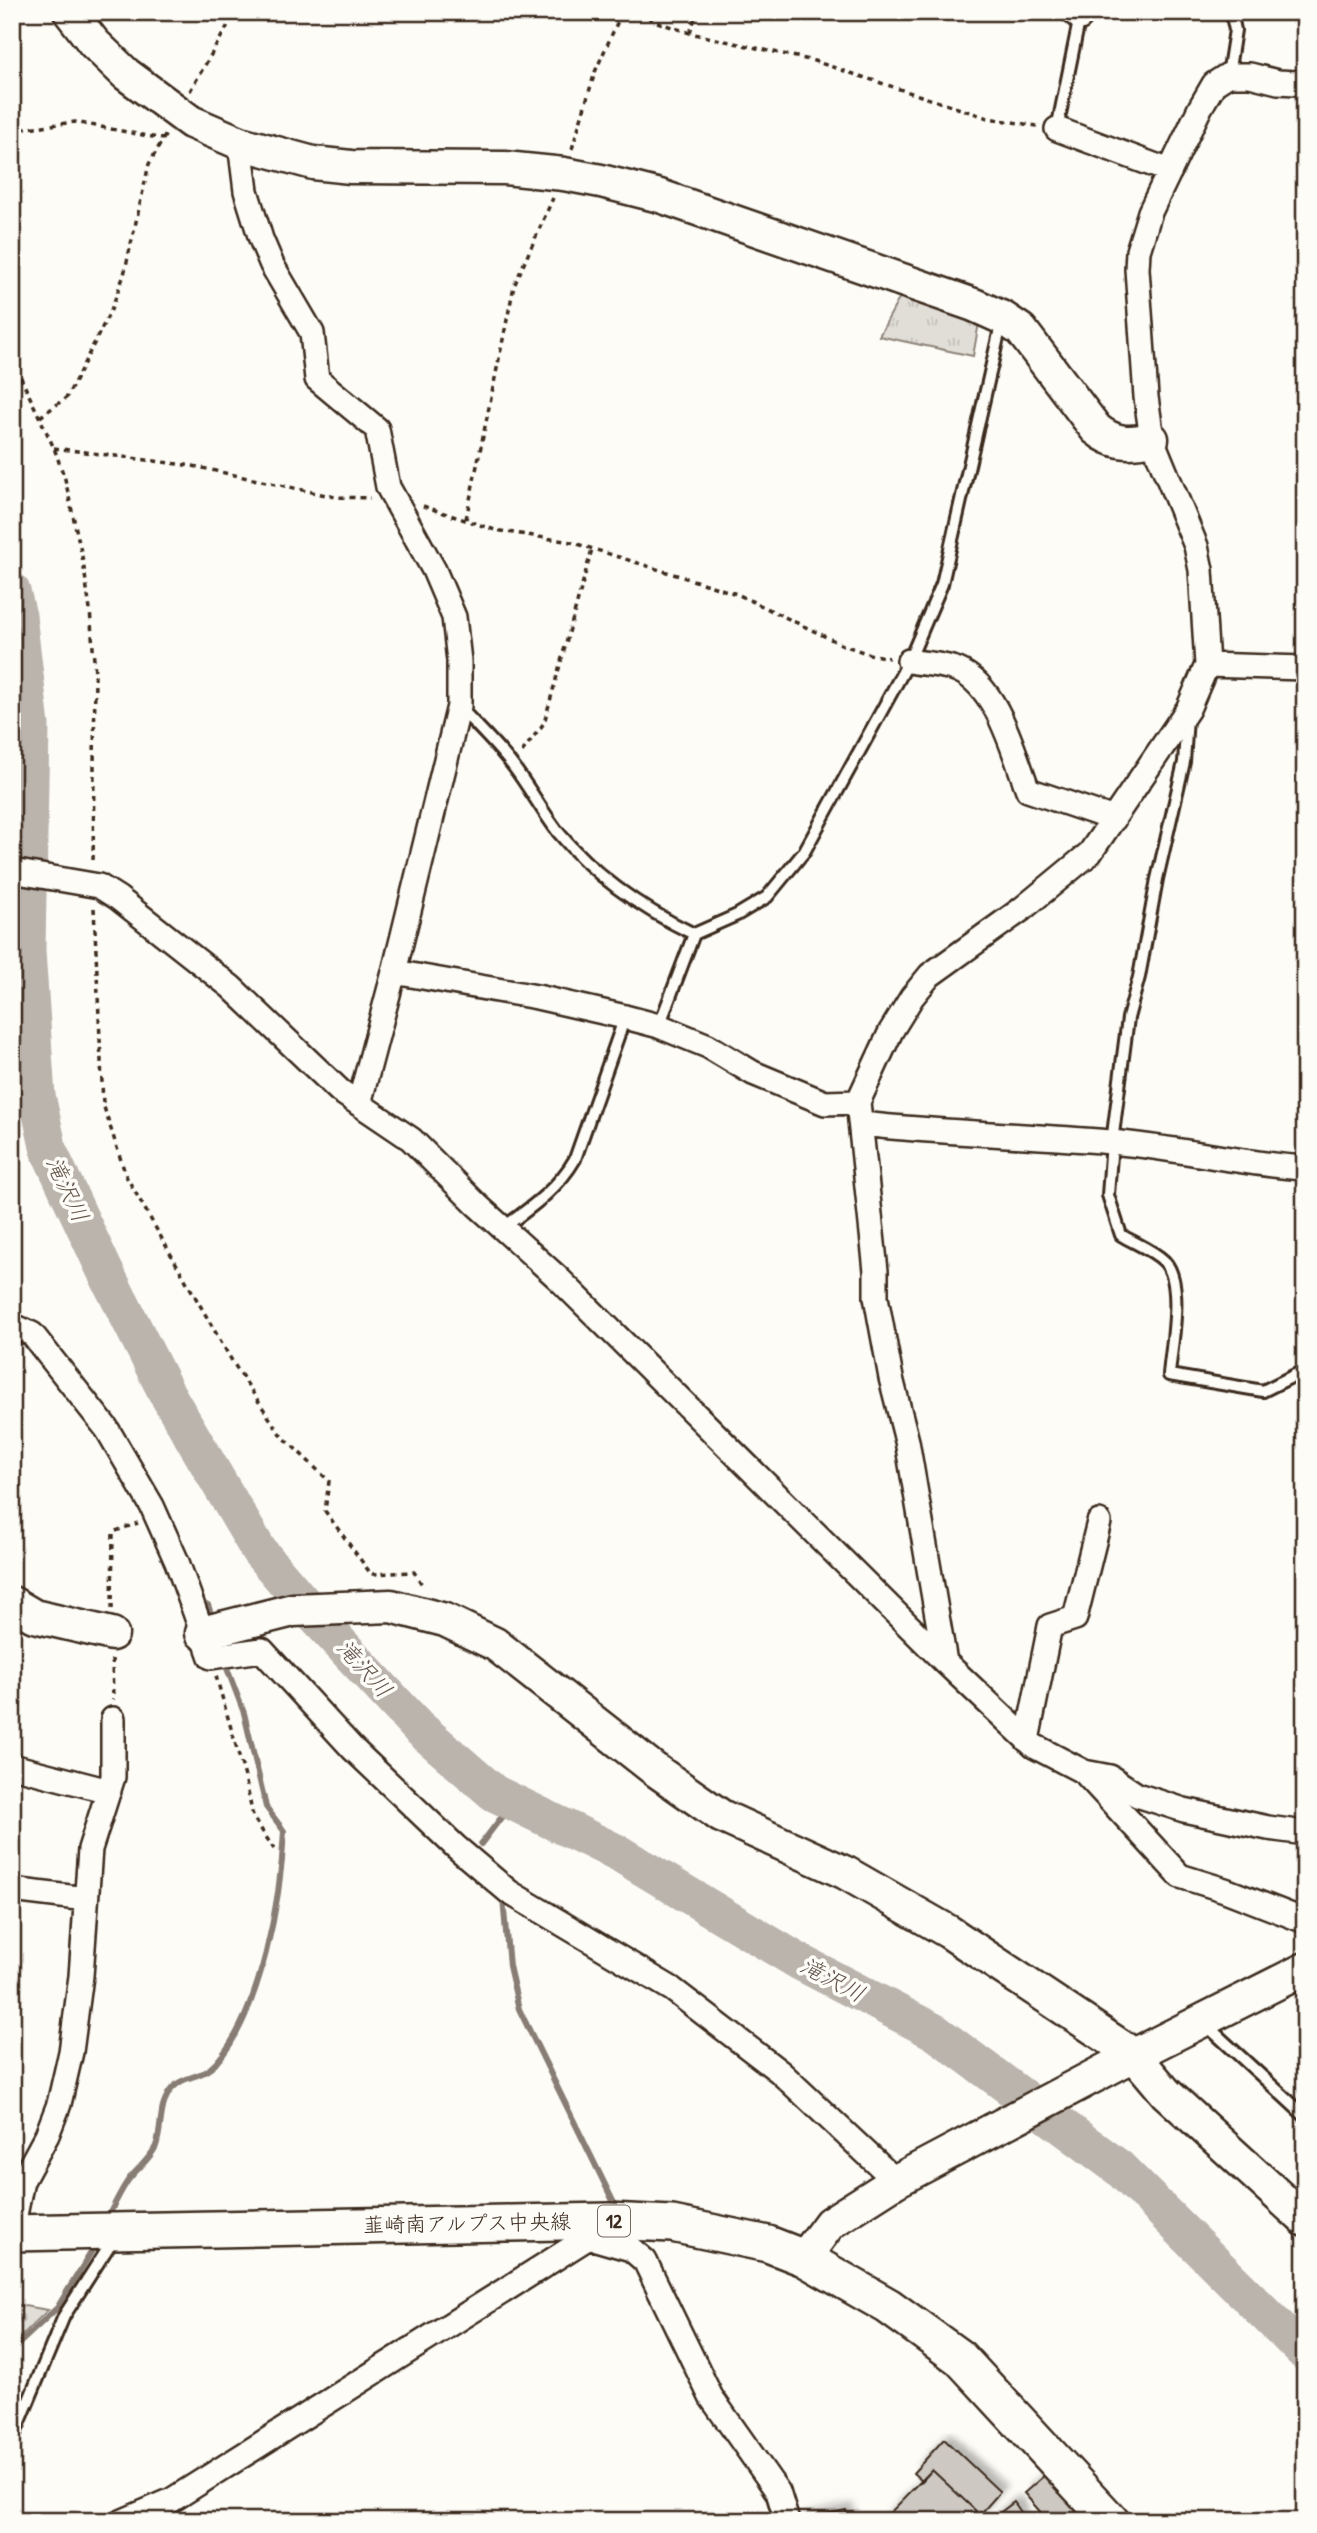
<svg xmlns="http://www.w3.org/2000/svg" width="1317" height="2533" font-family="'Patrick Hand','Klee One',sans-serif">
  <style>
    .cemetery { fill: url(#cemetery-stones); stroke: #8e847a; stroke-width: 2 }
    .park { fill: url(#park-tufts); stroke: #8e847a; stroke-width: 2 }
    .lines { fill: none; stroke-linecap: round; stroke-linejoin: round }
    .stream { stroke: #887d74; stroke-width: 6 }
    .river { stroke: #bbb4ad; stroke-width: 37 }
    .building { fill: #cdc8c2; stroke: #3b2a1e; stroke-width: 2; filter: url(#shadow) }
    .lane-casing { stroke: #3b2a1e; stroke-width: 16 }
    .street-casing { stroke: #3b2a1e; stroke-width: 28 }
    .secondary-casing { stroke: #3b2a1e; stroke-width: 37 }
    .primary-casing { stroke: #3b2a1e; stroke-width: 40 }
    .path { stroke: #3b2a1e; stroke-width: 3.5; stroke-dasharray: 5 5; stroke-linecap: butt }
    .lane { stroke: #fdfcf7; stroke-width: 10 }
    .street { stroke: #fdfcf7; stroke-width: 23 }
    .secondary { stroke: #fdfcf7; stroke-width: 32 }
    .primary { stroke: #fdfcf7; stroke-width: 35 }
    .labels { text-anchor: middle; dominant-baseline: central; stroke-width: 7; stroke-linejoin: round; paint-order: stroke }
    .shield { fill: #fdfcf7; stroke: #75695f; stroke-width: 2 }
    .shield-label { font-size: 19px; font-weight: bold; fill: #3b2a1e }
    .street-label { font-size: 21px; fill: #3b2a1e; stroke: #fdfcf7 }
    .water-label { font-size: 23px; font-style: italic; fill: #615349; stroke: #fdfcf7 }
  </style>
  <defs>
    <pattern id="cemetery-stones" width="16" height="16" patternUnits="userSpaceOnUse" patternTransform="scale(1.75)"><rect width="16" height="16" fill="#e1ded7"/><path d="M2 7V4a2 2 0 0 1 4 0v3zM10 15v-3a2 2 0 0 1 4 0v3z" fill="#c2bfb8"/></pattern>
    <pattern id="park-tufts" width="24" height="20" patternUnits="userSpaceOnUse" patternTransform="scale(1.75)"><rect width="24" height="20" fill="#e1ded7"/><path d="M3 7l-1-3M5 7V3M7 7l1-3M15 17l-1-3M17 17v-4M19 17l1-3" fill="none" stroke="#c2bfb8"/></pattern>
    <filter id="shadow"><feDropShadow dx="6" dy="-6" stdDeviation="3.5" flood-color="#0004"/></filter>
  </defs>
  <rect width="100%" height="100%" fill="#fdfcf7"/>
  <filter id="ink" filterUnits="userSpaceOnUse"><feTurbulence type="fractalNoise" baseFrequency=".0143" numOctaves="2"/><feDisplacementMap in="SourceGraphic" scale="14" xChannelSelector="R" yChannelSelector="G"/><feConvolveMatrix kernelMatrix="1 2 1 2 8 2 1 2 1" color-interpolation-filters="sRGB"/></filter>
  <g filter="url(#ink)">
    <!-- cemetery -->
    <path class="cemetery" d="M12 2304 48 2310 12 2345Z"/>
    <!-- park -->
    <path class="park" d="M902 293 979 323 973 356 879 336Z"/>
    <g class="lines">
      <!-- stream -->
      <path class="stream" d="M208 1605 210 1611
        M481 1844 513 1802
        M501 1897 503 1899 509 1966 519 2009 614 2203
        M108 2216C115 2204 121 2190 129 2179 138 2168 151 2158 156 2146 162 2129 159 2109 168 2094 181 2073 200 2081 216 2063 261 2013 281 1898 284 1831L266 1807 244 1713 225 1663
        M12 2350 57 2308 95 2246
        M706 2407 745 2464
        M759 2484 768 2498 775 2521"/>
      <!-- river -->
      <path class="river" d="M12 591 18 616 31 726 27 951 37 1096 49 1151 104 1269 166 1392 259 1551 312 1613 418 1727 494 1793 620 1854 798 1961 935 2032 1119 2168 1305 2353"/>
    </g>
    <!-- building -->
    <path class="building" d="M944 2439 1000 2492 977 2518 973 2514 976 2511 932 2470 922 2481 913 2473Z
      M932 2470 976 2511 967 2521H882Z
      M1046 2474 1077 2511 1066 2521H1034L1042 2514 1024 2493Z
      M1014 2502 1023 2515 1016 2521H995L993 2518Z
      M846 2510 849 2521H799L798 2520Z"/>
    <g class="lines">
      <defs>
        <path id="lane" d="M1228 75 1235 30 1231 12
          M1057 129 1080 16
          M459 707C477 726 497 745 513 766 529 787 542 811 558 832 595 877 642 909 694 934L737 915 767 897 804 852 909 661 942 584 1002 320
          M1187 718 1184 762 1157 879 1139 977 1128 1018 1112 1142 1108 1195 1121 1235C1134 1243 1153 1250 1164 1261 1185 1282 1171 1347 1169 1375L1263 1391 1305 1370
          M659 1026 694 934
          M503 1228C531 1207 557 1190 575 1159L625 1017
          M1204 2023 1305 2116
          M12 2441 64 2316 114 2238"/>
        <path id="street" d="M1073 12 1080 18
          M1057 129 1170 171
          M240 143 246 191 261 239 272 265 312 333 317 379 377 429 388 487 434 570 454 617 459 661V706L394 972 359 1104
          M909 661C924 664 943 664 958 670 998 687 1013 752 1028 790L1114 819
          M1207 665 1305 668
          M12 871 99 886 118 898 231 987 340 1091 411 1139 477 1205 558 1278 945 1662 1034 1746 1084 1772 1180 1876 1225 1890 1305 1921
          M394 972 537 997 625 1017 659 1026 708 1046 753 1073 825 1103 858 1102
          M861 1124C944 1133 1027 1135 1110 1142 1175 1147 1239 1164 1305 1168
          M16 1327 32 1334 107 1429 152 1506 177 1562 211 1657 262 1650 353 1749 456 1847 509 1892 672 1989 780 2072 896 2181
          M945 1662 907 1441 891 1378 876 1297V1271L858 1102 891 1031 912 997 930 975 1022 909 1090 853 1188 709 1207 665 1201 570 1196 546 1152 439 1146 397 1137 269 1138 251 1150 212 1200 108 1214 84 1228 75H1250L1278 82 1296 83 1305 80
          M1027 1740 1050 1626 1075 1618 1099 1522
          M12 1766 109 1791
          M1084 1772 1110 1777 1137 1795 1184 1810 1268 1828 1305 1833
          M12 1890 86 1899
          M12 2230 22 2181 47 2135 59 2104 71 2052 81 1976 90 1849 113 1777V1719
          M589 2237 631 2249 645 2261 711 2397 778 2492 787 2521
          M123 2521 172 2500 589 2237 608 2221"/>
        <path id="secondary" d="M70 12 94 43 126 74 191 122 240 143 313 163 351 167 505 168 564 174 601 181 660 196 974 305 1003 318 1021 330 1096 429C1114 444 1129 444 1152 439
          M12 1603 34 1616 112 1634
          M202 1633 293 1610 391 1606 445 1620 495 1644 654 1769 721 1816 846 1873 949 1932 1134 2055 1166 2093 1305 2220
          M804 2258 830 2223 896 2181 1134 2055 1305 1969"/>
        <path id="primary" d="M12 2233 609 2221 672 2224 768 2244 804 2258 888 2306 960 2358 1111 2521"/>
      </defs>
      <!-- lane casing -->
      <use href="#lane" class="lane-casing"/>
      <!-- street casing -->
      <use href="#street" class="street-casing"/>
      <!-- secondary casing -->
      <use href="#secondary" class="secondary-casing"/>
      <!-- primary casing -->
      <use href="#primary" class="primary-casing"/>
      <!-- path -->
      <path class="path" d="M640 12 654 21 690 33 814 61 988 118 1037 126
        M690 33 697 12
        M190 91 227 27 231 12
        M12 130 75 122 163 139
        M572 149 595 72 622 12
        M12 359 54 448 65 479 83 561 90 610 95 673 93 865
        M40 417 67 397 111 310 124 275 149 164 166 134
        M54 448 193 466 335 497 370 498
        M423 506 495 530 571 542 737 594 843 645 869 654 889 658
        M466 519 514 286 553 198
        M522 752 544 723 592 549
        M94 908 103 1104 126 1176 232 1361 280 1434 329 1481 325 1511 371 1574 414 1572 423 1586
        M112 1609 113 1532 138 1523
        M112 1659 113 1700
        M216 1676 245 1777 253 1817 274 1849"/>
      <!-- lane -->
      <use href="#lane" class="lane"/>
      <!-- street -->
      <use href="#street" class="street"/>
      <!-- secondary -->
      <use href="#secondary" class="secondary"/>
      <!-- primary -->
      <use href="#primary" class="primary"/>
    </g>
  </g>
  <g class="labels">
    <!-- shield labels -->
    <rect class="shield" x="598" y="2205.5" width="32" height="31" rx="5"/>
    <g class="shield-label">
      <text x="614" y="2221">12</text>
    </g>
    <!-- street labels -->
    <g class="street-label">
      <text transform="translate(467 2223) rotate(-1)">韮崎南アルプス中央線</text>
    </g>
    <!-- water labels -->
    <g class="water-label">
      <text transform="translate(68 1189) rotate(65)">滝沢川</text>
      <text transform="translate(365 1668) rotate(48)">滝沢川</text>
      <text transform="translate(833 1979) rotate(28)">滝沢川</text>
    </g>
  </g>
  <!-- margin -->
  <rect width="1317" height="2533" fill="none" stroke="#fdfcf7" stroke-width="42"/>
  <rect x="21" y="21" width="1275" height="2491" fill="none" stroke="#3b2a1e" stroke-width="2.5" filter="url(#ink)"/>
</svg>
